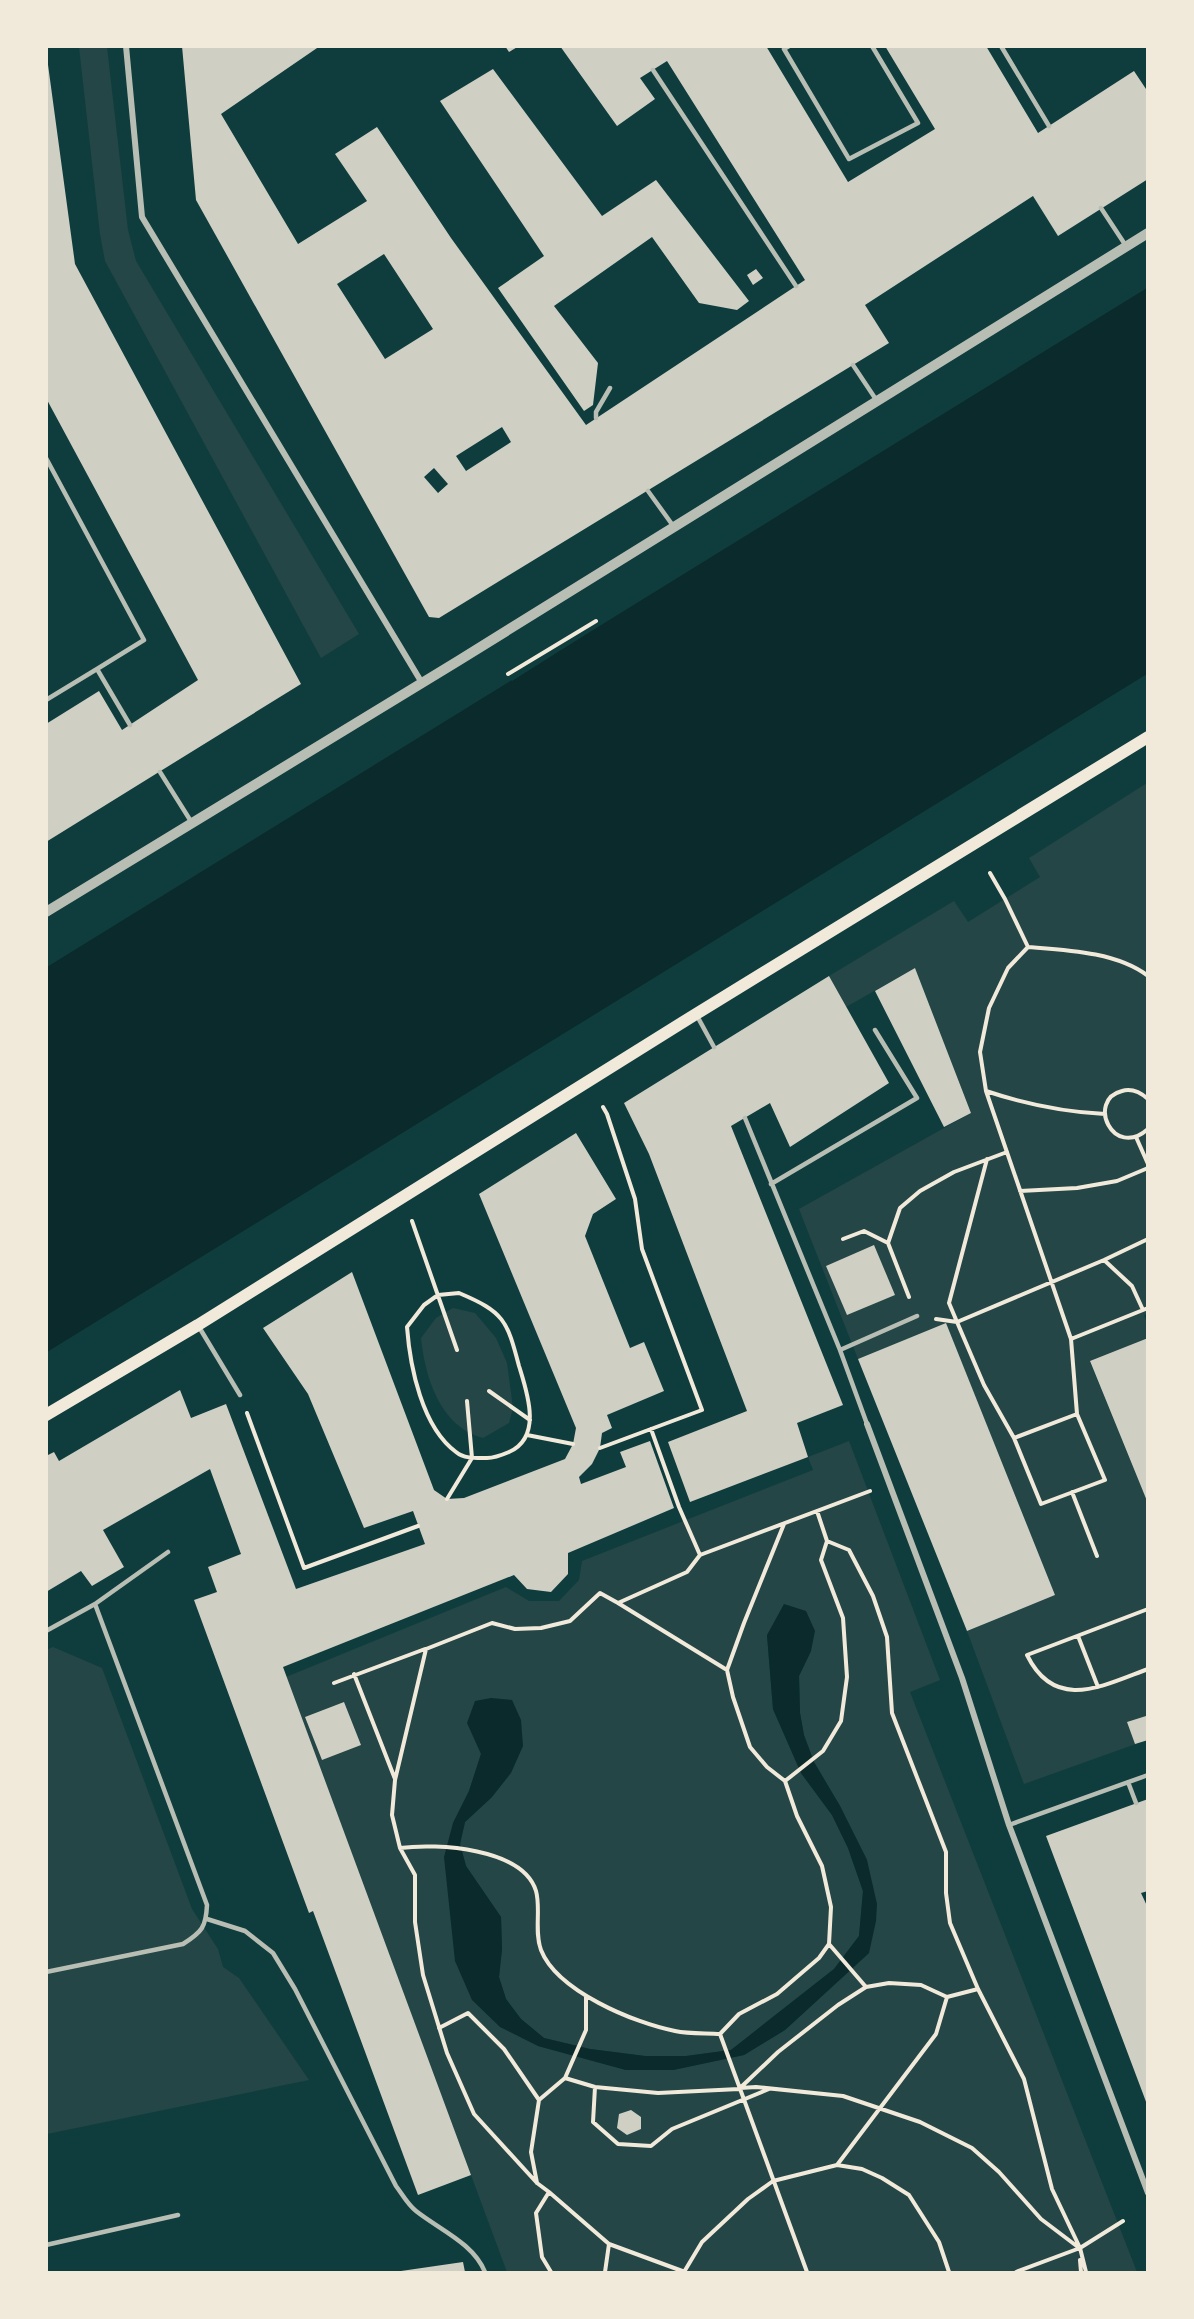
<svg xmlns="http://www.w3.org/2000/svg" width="1194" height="2319" font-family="Commissioner,sans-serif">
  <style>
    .green { fill: #244646; fill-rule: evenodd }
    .water { fill: #0a2a2b }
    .pier { fill: #0f3d3e }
    .building { fill: #cfcfc3; fill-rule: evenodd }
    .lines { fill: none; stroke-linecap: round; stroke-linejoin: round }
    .path { stroke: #f1e9da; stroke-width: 4 }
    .service { stroke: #b8beb3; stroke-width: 4.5 }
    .minor { stroke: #b8beb3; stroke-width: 6 }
    .tertiary { stroke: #b8beb3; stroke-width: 10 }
    .secondary { stroke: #f1e9da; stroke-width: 12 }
  </style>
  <rect width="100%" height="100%" fill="#0f3d3e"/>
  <!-- green -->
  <path class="green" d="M79 47H107L128 230 136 261 359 634 321 658 105 261 100 234Z
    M1147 783 1148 1314 1144 1315 1147 1323V1338L1090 1362 1147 1501V1740L1024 1784 967 1631 1055 1595 946 1324 858 1359 799 1209 971 1113 915 968 846 1007 829 976 954 901 968 922 1040 877 1029 858Z
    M453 1308 475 1313 496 1338 507 1363 513 1408 509 1423 483 1438C440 1427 425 1377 421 1338L436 1318Z
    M849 1441 940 1680 910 1692 1137 2272H507L286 1677 506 1587 529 1601H559L579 1580 582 1561 813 1470 808 1457ZM767 1635 811 1651 799 1676 800 1713 804 1736 814 1762 840 1806 867 1860 869 1953 785 2030 744 2055 673 2070H626L538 2046 455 1961 453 1823 469 1791 481 1754 492 1797 465 1822 460 1844 466 1866 501 1917 502 1949 499 1977 506 1999 521 2019 544 2038 590 2049 645 2056H686L731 2050 834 1969 859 1936 863 1891 848 1848 832 1815 801 1773 773 1709Z
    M53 1647 102 1668 192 1909 218 1949 223 1967 239 1978 309 2080 47 2134 46 1650Z"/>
  <!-- water -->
  <path class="water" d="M1147 288V674L47 1352V967Z
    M784 1604 806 1611 815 1631 811 1651 799 1676 800 1713 804 1735 814 1762 840 1806 867 1860 877 1904 876 1921 869 1953 785 2030 744 2055 673 2070H626L538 2046 500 2027 472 2000 455 1961 444 1857 453 1823 469 1791 481 1754 467 1723 475 1701 491 1698 512 1700 521 1720 523 1746 511 1773 492 1797 465 1822 460 1844 466 1866 501 1917 502 1949 499 1977 506 1999 521 2019 544 2038 590 2049 645 2056H686L731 2050 834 1969 859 1936 863 1891 848 1848 832 1815 801 1773 773 1709 767 1635Z"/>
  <!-- pier -->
  <path class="pier" d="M598 623 599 626 512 681 510 678Z"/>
  <!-- building -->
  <path class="building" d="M182 46H320L221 114 298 244 367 201 335 154 377 127 451 238 586 425 805 280 667 61 640 78 655 99 617 126 560 46H766L848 182 935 129 885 46H986L1038 133 1134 71 1148 92V179L1058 236 1033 196 865 305 889 343 439 618 429 617 196 200ZM384 254 433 329 385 359 337 284ZM502 427 511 442 466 471 456 456ZM434 468 448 484 438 493 424 477Z
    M505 46H519L509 52Z
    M46 50 75 264 301 684 46 842V724L99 691 122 730 198 680 46 398Z
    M493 69 602 216 656 180 749 301 737 310 699 303 652 237 554 306 598 363 593 405 584 411 498 288 544 256 440 101Z
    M756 269 763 278 753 285 747 275Z
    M915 968 971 1113 944 1127 875 991Z
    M829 976 889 1083 790 1147 770 1103 731 1126 843 1405 797 1423 808 1457 690 1502 668 1442 747 1411 649 1154 624 1103Z
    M576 1133 616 1199 593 1214 585 1236 630 1348 644 1342 664 1391 607 1415 612 1428 602 1433 600 1448 592 1464 579 1477 581 1484 626 1467 620 1452 650 1441 674 1508 568 1553V1574L551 1592 527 1589 514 1575 283 1667 471 2175 418 2195 313 1911 309 1913 194 1600 217 1592 208 1567 241 1554 210 1469 103 1530 124 1567 92 1586 81 1571 46 1592V1456L54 1452 59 1461 180 1390 191 1418 226 1404 296 1589 425 1544 413 1511 364 1528 308 1394 263 1328 352 1272 434 1490 447 1499 464 1498 565 1459 573 1444 576 1428 479 1194Z
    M874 1245 895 1295 847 1315 826 1266Z
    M946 1323 1055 1595 967 1631 858 1359Z
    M1148 1338V1501H1147L1090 1361Z
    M344 1702 361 1745 322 1760 305 1717Z
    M1146 1716 1148 1740 1135 1744 1127 1722Z
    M1148 1799V1891L1141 1893 1148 1908V2107L1046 1836Z
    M631 2110 641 2117V2129L627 2135 617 2128 619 2114Z
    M463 2262 465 2272H401V2271Z"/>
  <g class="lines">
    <!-- path -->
    <path class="path" d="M508 674 596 621
      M1028 947C1066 950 1117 952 1148 976
      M986 1091C1025 1104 1063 1112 1105 1114
      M1148 1099C1140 1092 1132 1088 1122 1091 1086 1100 1113 1160 1148 1129
      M1136 1137 1148 1164
      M987 1159 949 1303 957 1322 1104 1260 1148 1239
      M1020 1191 1077 1188 1117 1181 1148 1168
      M412 1221 457 1350
      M843 1239 864 1231 888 1243 900 1208 920 1191 954 1172 1007 1152
      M888 1243 909 1297
      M1104 1260 1132 1286 1143 1310
      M459 1293C504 1312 507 1320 519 1366 527 1392 543 1437 509 1452 502 1455 495 1458 487 1458 477 1458 464 1459 456 1452 422 1427 410 1367 407 1327L424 1305 438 1295Z
      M936 1319 957 1322 984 1385 1014 1438 1041 1504 1105 1480 1077 1414 1071 1339 986 1091 980 1052 989 1008 1008 968 1028 947 1005 899 990 873
      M1071 1339 1148 1308
      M489 1391 530 1420
      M247 1413 304 1568 418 1526
      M651 1429 679 1507 700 1555 870 1491
      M527 1435 573 1444
      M1014 1438 1077 1414
      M600 1448 702 1410 642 1249 635 1199 607 1114 603 1107
      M1072 1492 1097 1556
      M447 1499 472 1458 467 1401
      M827 1541 849 1550 873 1596 887 1637 892 1713 946 1852V1893L950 1923 978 1989 1024 2079 1052 2189 1080 2248 1086 2272
      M700 1555 687 1572 618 1603 727 1670
      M618 1603 600 1593 570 1621 541 1628 515 1629 492 1623 426 1649 395 1780 392 1815 400 1848C437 1843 523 1848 536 1891 541 1908 534 1932 541 1950 557 1991 634 2023 675 2031 689 2034 706 2033 720 2034
      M1148 1609 1027 1655C1055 1712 1102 1686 1148 1669
      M1078 1636 1098 1687
      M354 1674 395 1779
      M334 1683 425 1649
      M785 1781 823 1751 841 1721 847 1677 843 1618 821 1560 827 1541 817 1511
      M400 1848 415 1875V1922L423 1975 447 2053 474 2114 537 2183 549 2192 536 2213 542 2257 551 2272
      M829 1944 866 1987
      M439 2028 468 2013 504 2049 539 2100
      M720 2034 739 2014 777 1994 819 1958 829 1944 831 1907 822 1866 797 1816 785 1781 767 1767 750 1747 733 1697 727 1670 744 1623 784 1524
      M720 2034 807 2272
      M565 2078 586 2030V1996
      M595 2087 593 2122 618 2144 651 2146 672 2129 769 2089
      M740 2088 756 2087 843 2096 920 2122 972 2148 999 2172 1041 2219 1078 2247
      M837 2165 862 2169 882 2178 909 2195 939 2242 949 2272
      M537 2183 531 2152 539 2100 565 2078 595 2087 658 2093 739 2089 778 2052 838 2005 866 1987 889 1983 921 1985 947 1997
      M549 2192 609 2244 685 2272
      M1080 2260 1081 2272
      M605 2272 609 2244
      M684 2272 702 2242 748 2199 773 2181 837 2165 936 2034 947 1997 978 1989
      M1016 2272 1080 2248 1123 2221"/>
    <!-- service -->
    <path class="service" d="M789 46 784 49 849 159 918 123 872 46
      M1001 46 1049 126
      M653 70 796 286
      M1101 208 1126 246
      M853 365 877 401
      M596 418V412L610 388
      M46 458 144 640 97 669
      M648 491 674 527
      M46 700 97 669 130 725
      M160 772 192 823
      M696 1014 714 1047
      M745 1118 840 1350 867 1424
      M771 1184 917 1098 875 1030
      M199 1327 240 1395
      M840 1350 917 1316
      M46 1631 95 1604
      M1128 1782 1136 1803
      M1009 1825 1148 1775
      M207 1919 245 1931 273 1953 295 1989 396 2186C402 2194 408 2205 416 2211 440 2230 473 2243 485 2272
      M46 1972 183 1944C202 1932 206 1927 207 1905L95 1604 168 1552
      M46 2245 178 2215"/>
    <!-- minor -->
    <path class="minor" d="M126 46 142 217 422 683
      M867 1424 962 1678 1009 1825 1148 2193"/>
    <!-- tertiary -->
    <path class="tertiary" d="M46 912 458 661 1148 233"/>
    <!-- secondary -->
    <path class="secondary" d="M46 1415 198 1325 696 1014 1148 737"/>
  </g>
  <!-- border -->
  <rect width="1194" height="2319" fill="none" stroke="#f1e9da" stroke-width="96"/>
</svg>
